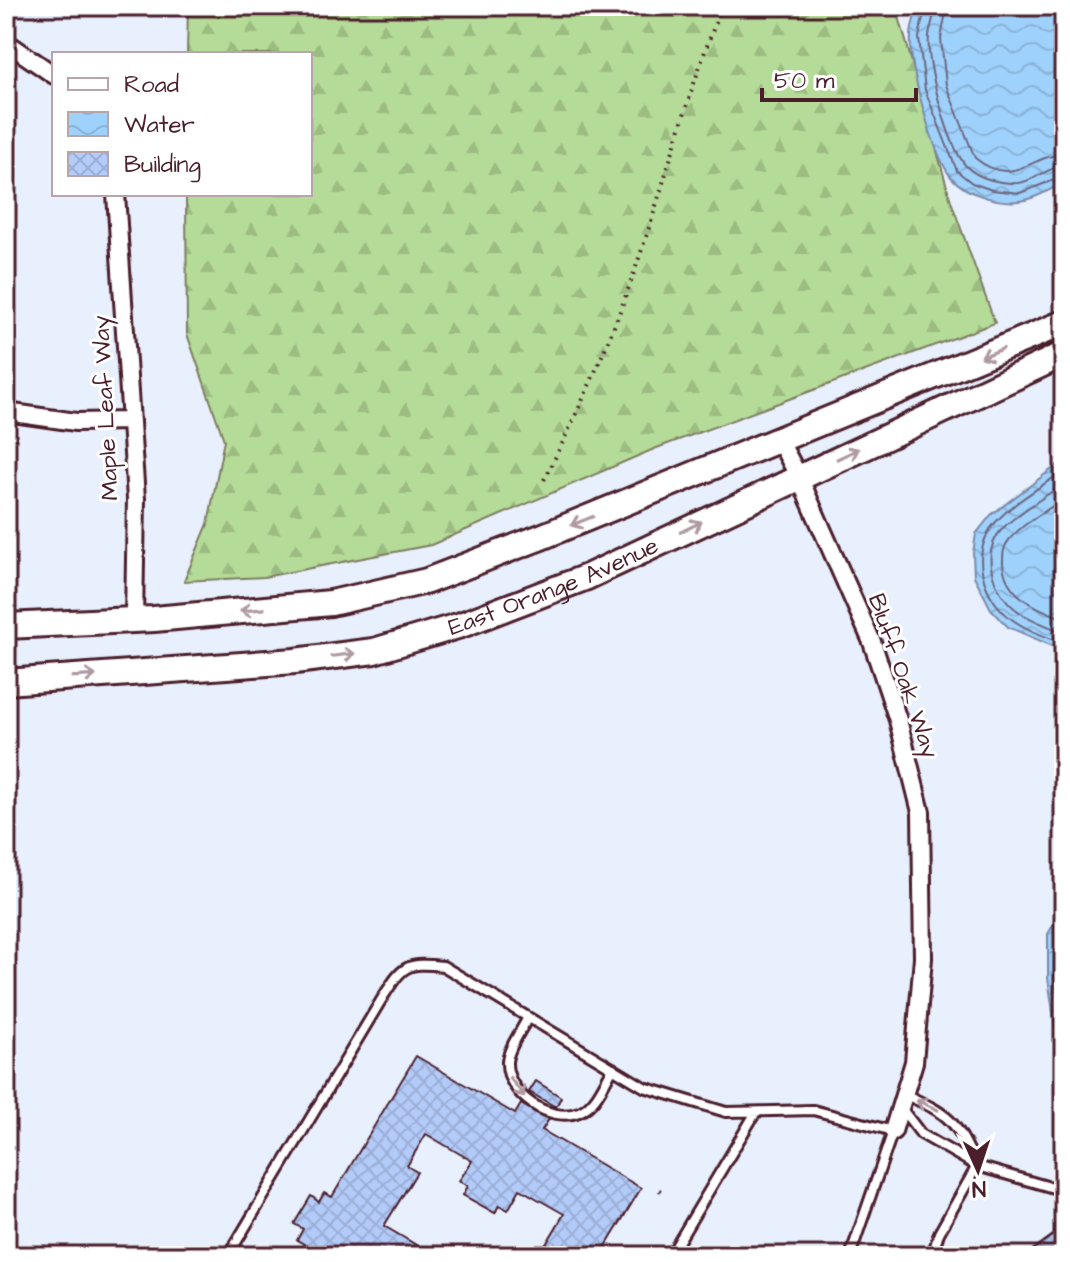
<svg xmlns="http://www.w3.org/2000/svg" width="1070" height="1262" font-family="'Architects Daughter',sans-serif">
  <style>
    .forest { fill: url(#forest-firs); stroke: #7f7d61; stroke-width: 2 }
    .water { fill: url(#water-waves); stroke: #7c8aa8; stroke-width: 2 }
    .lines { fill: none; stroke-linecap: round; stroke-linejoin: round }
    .shore { stroke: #6c667f; stroke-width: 2 }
    .building { fill: url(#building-cross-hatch); stroke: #4a1f2b; stroke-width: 2 }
    .lane-casing { stroke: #4a1f2b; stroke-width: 14 }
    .street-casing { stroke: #4a1f2b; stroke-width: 22 }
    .secondary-casing { stroke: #4a1f2b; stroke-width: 30 }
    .path { stroke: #4a1f2b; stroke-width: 4; stroke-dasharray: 2 6; stroke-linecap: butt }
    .lane { stroke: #fff; stroke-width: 8 }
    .street { stroke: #fff; stroke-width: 16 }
    .secondary { stroke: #fff; stroke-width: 24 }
    .oneway { stroke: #ae9aa0 }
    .labels { text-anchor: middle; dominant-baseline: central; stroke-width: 6; stroke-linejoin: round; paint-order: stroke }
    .street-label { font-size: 24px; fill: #4a1f2b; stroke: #fff }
  </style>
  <defs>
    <pattern id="forest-firs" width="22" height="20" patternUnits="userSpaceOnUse" patternTransform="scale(2)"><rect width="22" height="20" fill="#b4db97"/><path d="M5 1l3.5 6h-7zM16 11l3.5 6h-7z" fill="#9cbc82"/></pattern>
    <pattern id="water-waves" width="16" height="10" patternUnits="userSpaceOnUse" patternTransform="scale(2)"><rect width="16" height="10" fill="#9ed1fc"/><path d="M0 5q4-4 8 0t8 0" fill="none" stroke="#8ab3d8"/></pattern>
    <pattern id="building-cross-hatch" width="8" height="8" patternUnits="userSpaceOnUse" patternTransform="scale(2)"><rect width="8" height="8" fill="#b3cbf9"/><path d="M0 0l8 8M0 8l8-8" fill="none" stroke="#9baed6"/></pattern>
  </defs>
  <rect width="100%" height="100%" fill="#e8effd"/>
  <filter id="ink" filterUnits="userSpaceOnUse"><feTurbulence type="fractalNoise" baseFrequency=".0125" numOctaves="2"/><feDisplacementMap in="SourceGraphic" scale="16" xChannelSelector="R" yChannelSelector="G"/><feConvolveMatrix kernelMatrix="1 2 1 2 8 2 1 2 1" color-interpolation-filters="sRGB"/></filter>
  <g filter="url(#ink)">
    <!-- forest -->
    <path class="forest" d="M188 6H896L951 201 995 323 654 449 431 545 264 577 184 581 208 524 224 440 187 334 186 194H310V54H187Z"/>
    <!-- water -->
    <path class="water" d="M918 6H1064V182C1052 189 1039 197 1025 200 1002 205 966 195 951 177 933 154 908 65 911 36 911 26 915 16 918 6Z
      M1064 460V651L1008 627 991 609 974 576 973 553 976 534 991 515Z
      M1064 906V1038L1055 1026 1048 978V934Z"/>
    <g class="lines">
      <!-- shore -->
      <path class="shore" d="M925 6 919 38 925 90 957 171 972 183 992 190 1020 193 1064 176
        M935 6C935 16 930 26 929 36 926 64 948 145 966 166 978 179 1002 184 1018 183 1035 181 1047 167 1064 166
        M947 6 941 39 946 85 975 158C1013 189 1031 155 1064 154
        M1064 470C1042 487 1013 502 995 523 969 552 982 599 1013 620 1027 630 1048 638 1064 643
        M1064 483C1044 498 1020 511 1003 528 979 553 993 593 1018 611 1031 621 1050 626 1064 633
        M1064 498C1047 511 1023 523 1009 540 1003 547 1003 554 1003 563 1005 597 1038 608 1064 619
        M1064 922C1048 951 1055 994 1064 1024"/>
    </g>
    <!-- building -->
    <path class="building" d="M416 1056 515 1114 521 1104 549 1119 542 1130 641 1188 600 1256H539L564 1214 520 1189 508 1210 499 1205 495 1213 463 1195 468 1186 459 1181 472 1161 426 1134 407 1166 417 1172 384 1226 435 1256H297L304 1244 297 1240 303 1229 294 1224 311 1196 319 1202 324 1193 332 1197Z
      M536 1081 561 1097 556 1107 529 1092Z
      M1056 1233 1064 1244V1256H1024Z"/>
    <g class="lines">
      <defs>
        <path id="lane" d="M528 1017C522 1030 508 1048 507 1062 506 1094 550 1124 579 1112 596 1105 604 1083 613 1068
          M904 1094C950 1115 955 1119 976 1165
          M901 1108 921 1134 977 1166 1064 1191
          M228 1256 383 997C403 966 405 962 443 966L644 1087 726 1112 813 1110 893 1131 850 1256
          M670 1256 756 1112
          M932 1256 939 1233 977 1166"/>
        <path id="street" d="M6 42 54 75
          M116 194 136 499 134 620
          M6 412 76 422 131 421
          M779 440 799 477 872 642 898 720 921 812 923 958 914 1062 893 1131"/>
        <g id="secondary">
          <path d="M6 626 154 619 331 603 427 581 541 537 1064 323"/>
          <path id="s1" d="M6 682 295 661 374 651 461 625 587 577 1064 354"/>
        </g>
      </defs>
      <!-- lane casing -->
      <use href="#lane" class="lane-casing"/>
      <!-- street casing -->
      <use href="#street" class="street-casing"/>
      <!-- secondary casing -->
      <use href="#secondary" class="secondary-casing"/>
      <!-- path -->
      <path class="path" d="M544 480C579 411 611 340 636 267 666 180 688 91 722 6
        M659 1190 663 1192"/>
      <!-- lane -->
      <use href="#lane" class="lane"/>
      <!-- street -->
      <use href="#street" class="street"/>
      <!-- secondary -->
      <use href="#secondary" class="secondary"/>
    </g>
    <!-- one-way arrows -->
    <defs><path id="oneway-shaft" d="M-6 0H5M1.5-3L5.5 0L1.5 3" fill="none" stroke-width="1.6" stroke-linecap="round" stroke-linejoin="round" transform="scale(2)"/></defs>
    <g class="oneway">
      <use href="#oneway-shaft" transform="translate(992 353) rotate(158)"/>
      <use href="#oneway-shaft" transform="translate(848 454) rotate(-25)"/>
      <use href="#oneway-shaft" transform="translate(582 521) rotate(158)"/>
      <use href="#oneway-shaft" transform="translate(691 527) rotate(-26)"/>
      <use href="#oneway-shaft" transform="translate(252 610) rotate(175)"/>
      <use href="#oneway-shaft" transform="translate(343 655) rotate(-7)"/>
      <use href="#oneway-shaft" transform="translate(84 676) rotate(-4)"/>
      <use href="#oneway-shaft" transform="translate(517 1087) rotate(52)"/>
      <use href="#oneway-shaft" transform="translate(927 1105) rotate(-155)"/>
    </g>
  </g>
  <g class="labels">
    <!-- street labels -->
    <g class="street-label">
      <text transform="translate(106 408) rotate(-93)">Maple Leaf Way</text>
      <text stroke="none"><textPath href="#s1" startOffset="560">East Orange Avenue</textPath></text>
      <text transform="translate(903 676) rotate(71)">Bluff Oak Way</text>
    </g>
  </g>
  <!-- margin -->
  <rect width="1070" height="1262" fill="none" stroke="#fff" stroke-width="32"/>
  <rect x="16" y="16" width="1038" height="1230" fill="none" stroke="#4a1f2b" stroke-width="3" filter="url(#ink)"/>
  <!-- legend -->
  <rect x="52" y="52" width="260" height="144" fill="#ffffff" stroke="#b7a5aa" stroke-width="2"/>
  <rect x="68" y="78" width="40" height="12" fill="#ffffff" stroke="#b7a5aa" stroke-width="2"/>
  <text x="124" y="92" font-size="24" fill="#4a1f2b">Road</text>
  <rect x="68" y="112" width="40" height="24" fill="url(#water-waves)" stroke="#b7a5aa" stroke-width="2"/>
  <text x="124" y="132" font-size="24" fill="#4a1f2b">Water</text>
  <rect x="68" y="152" width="40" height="24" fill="url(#building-cross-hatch)" stroke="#b7a5aa" stroke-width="2"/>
  <text x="124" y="172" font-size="24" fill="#4a1f2b">Building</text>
  <!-- north arrow -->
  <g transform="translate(978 1170) rotate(177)" stroke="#ffffff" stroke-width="6" paint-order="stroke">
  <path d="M0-6L14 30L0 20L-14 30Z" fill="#4a1f2b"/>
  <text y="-12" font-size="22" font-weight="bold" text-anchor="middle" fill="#4a1f2b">N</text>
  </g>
  <!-- scale -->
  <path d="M762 88v12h154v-12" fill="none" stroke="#4a1f2b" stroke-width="4"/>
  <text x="774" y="88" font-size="24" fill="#4a1f2b" stroke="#ffffff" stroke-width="6" paint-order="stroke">50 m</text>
</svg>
